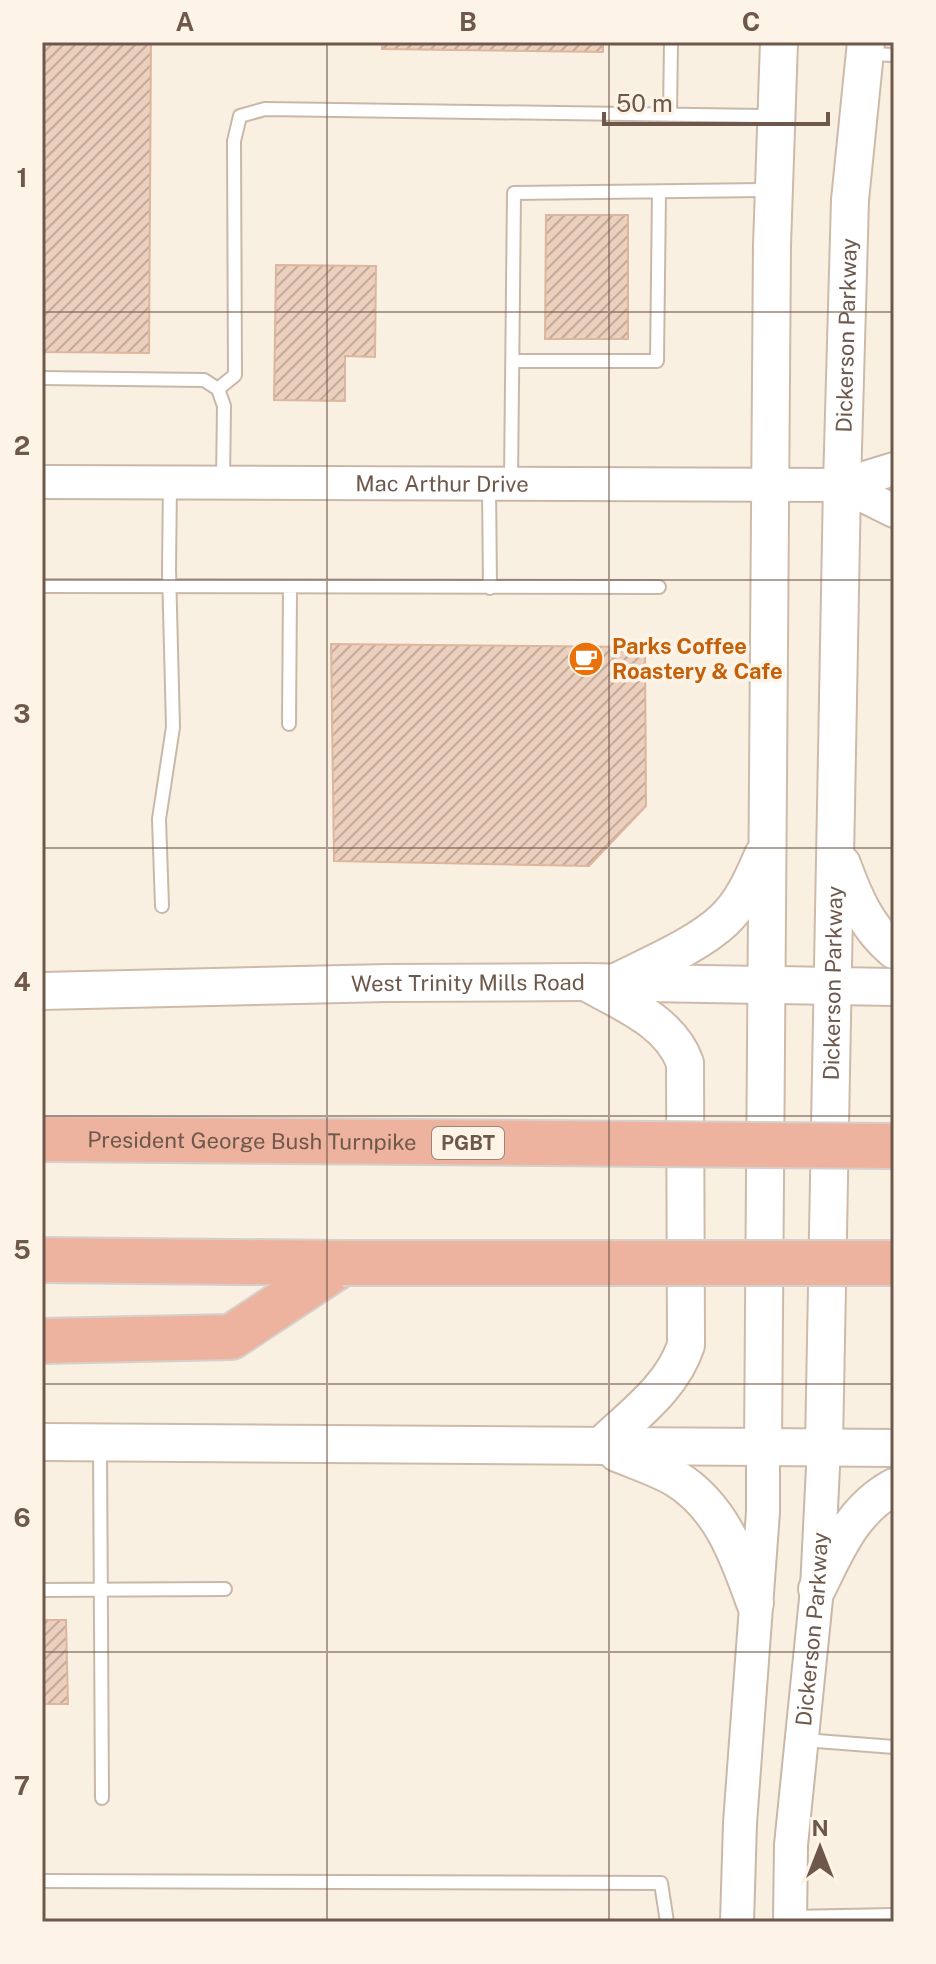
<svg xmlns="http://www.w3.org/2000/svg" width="936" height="1964" font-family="'Public Sans',sans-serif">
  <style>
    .building { fill: url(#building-hatch); stroke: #ddb69e; stroke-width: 2 }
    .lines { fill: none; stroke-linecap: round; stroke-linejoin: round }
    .service-casing { stroke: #c9b8aa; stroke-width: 16 }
    .tertiary-casing { stroke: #c9b8aa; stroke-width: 36 }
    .secondary-casing { stroke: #cebaaa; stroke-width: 40 }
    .motorway-casing { stroke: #d6d0cd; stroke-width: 48 }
    .service { stroke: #fff; stroke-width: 12 }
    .tertiary { stroke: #fff; stroke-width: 32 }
    .secondary { stroke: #fff; stroke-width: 36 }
    .motorway { stroke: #eeb39e; stroke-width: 44 }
    .motorway-bridge-casing { stroke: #d6d0cd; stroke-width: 48; stroke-linecap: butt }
    .motorway-bridge { stroke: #eeb39e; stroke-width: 44 }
    .grid { fill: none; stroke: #6e584b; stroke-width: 2; stroke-opacity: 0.55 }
    .labels { text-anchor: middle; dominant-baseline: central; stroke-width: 7; stroke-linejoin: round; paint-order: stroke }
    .shield { fill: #fdf4e7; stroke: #99877a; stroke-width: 2 }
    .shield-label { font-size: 20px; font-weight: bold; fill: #6e584b }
    .street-label { font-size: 22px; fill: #6e584b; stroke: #fdf4e7 }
    .food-label { font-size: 22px; font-weight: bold; fill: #c56008; stroke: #fdf4e7; text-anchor: start }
    .neatline { fill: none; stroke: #6e584b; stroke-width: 3 }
    .grid-label { font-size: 26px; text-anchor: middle; font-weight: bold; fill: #6e584b }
  </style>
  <defs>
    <pattern id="building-hatch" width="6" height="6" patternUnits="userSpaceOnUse" patternTransform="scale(2)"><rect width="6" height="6" fill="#eccfbc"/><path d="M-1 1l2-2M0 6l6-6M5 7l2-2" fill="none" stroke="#c3ab9b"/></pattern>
  </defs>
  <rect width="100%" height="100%" fill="#f9f0e2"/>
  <!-- building -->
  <path class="building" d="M42 42H151L149 353 42 352Z
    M382 42H603V52L382 49Z
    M546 215H628V339H545Z
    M276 265 376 266 375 357 345 356V401L274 400Z
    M331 644 645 647 646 806 589 866 334 861Z
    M42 1620H66L68 1704H42Z"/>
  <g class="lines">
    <defs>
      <path id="service" d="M869 54 894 55
        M670 115 671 42
        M513 361H657L659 192
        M42 378 204 380 218 389 224 406 223 482
        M218 389 235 375 234 141 240 116 265 109 773 116
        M511 481 514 193 772 190
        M489 484 490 588
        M42 586 659 587
        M289 724 290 588
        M162 906 159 819 173 727 169 570 170 483
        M100 1445 102 1798
        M42 1590 225 1589
        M804 1740 894 1747
        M42 1881 661 1883 667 1922
        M790 1917 894 1915"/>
      <g id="tertiary">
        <path id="s1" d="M42 482 842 485 894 469"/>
        <path d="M842 485 894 511"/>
        <path d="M737 1922 740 1823 763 1512V1447"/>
        <path id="s2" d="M790 1922 791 1845 817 1589 824 1447"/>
      </g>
      <g id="secondary">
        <path d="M842 864C854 897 867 928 894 950"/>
        <path d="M620 980C652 964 699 944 724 920 743 902 753 878 763 855"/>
        <path d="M591 985C626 1004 671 1023 685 1063L686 1345C672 1388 633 1415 601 1446"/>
        <path id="s3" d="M42 991 388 983 586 982 894 987"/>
        <path d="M42 1442 894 1448"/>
        <path d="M763 1447 772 245 779 42"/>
        <path id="s4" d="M824 1447 842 485 850 200 866 42"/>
        <path d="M617 1453C636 1461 658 1468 675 1478 721 1506 738 1555 755 1603"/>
        <path d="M817 1589C837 1549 852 1510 894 1487"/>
      </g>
      <path id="motorway" d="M42 1260 343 1263
        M42 1341 231 1337 343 1263"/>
    </defs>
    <!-- service casing -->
    <use href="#service" class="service-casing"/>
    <!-- tertiary casing -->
    <use href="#tertiary" class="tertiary-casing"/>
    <!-- secondary casing -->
    <use href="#secondary" class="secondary-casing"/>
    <!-- motorway casing -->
    <use href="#motorway" class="motorway-casing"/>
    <!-- service -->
    <use href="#service" class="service"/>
    <!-- tertiary -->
    <use href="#tertiary" class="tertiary"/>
    <!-- secondary -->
    <use href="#secondary" class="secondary"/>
    <!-- motorway -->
    <use href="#motorway" class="motorway"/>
    <defs>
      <g id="motorway-bridge">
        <path id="s5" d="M42 1139 894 1146"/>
        <path d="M343 1263H894"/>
      </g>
    </defs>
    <!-- motorway-bridge casing -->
    <use href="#motorway-bridge" class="motorway-bridge-casing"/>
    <!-- motorway-bridge -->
    <use href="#motorway-bridge" class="motorway-bridge"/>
  </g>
  <!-- grid -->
  <path class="grid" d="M327 42V1922M609 42V1922M42 312H894M42 580H894M42 848H894M42 1116H894M42 1384H894M42 1652H894"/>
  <!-- icons -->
  <defs>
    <symbol id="cafe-disc" viewBox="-11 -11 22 22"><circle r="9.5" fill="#e8710a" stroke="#fdf4e7"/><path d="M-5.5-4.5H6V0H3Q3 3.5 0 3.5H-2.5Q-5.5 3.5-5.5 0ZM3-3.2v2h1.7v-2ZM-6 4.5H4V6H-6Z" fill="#fff"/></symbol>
  </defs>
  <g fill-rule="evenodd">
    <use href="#cafe-disc" x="566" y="639" width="40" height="40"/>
  </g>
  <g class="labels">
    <!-- shield labels -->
    <rect class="shield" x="432" y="1127" width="72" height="32" rx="6"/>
    <g class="shield-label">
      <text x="468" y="1143">PGBT</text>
    </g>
    <!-- street labels -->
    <g class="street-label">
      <text stroke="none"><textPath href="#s4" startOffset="1112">Dickerson Parkway</textPath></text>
      <text stroke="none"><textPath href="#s1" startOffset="400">Mac Arthur Drive</textPath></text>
      <text stroke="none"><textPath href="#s4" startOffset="464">Dickerson Parkway</textPath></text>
      <text stroke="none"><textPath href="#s3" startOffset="426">West Trinity Mills Road</textPath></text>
      <text stroke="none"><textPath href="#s5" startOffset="210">President George Bush Turnpike</textPath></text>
      <text stroke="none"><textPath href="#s2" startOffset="294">Dickerson Parkway</textPath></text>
    </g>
    <!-- food labels -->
    <g class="food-label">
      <text x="612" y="646">Parks Coffee<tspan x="612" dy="25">Roastery &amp; Cafe</tspan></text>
    </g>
  </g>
  <!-- border -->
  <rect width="936" height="1964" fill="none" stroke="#fdf4e7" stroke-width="88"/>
  <!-- north arrow -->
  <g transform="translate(820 1848)" stroke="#fdf4e7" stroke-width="6" paint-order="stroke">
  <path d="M0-6L14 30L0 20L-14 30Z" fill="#6e584b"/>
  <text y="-12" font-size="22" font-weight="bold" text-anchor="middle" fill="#6e584b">N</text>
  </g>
  <!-- scale -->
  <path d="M604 112v12h224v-12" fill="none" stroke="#6e584b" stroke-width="4"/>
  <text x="616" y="112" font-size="24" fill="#6e584b" stroke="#fdf4e7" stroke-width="6" paint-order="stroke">50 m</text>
  <rect x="44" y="44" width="848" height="1876" class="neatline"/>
  <g class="grid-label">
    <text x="185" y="31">A</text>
    <text x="468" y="31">B</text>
    <text x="751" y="31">C</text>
    <text x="22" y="187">1</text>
    <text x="22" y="455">2</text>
    <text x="22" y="723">3</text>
    <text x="22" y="991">4</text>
    <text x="22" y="1259">5</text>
    <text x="22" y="1527">6</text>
    <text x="22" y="1795">7</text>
  </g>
</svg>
